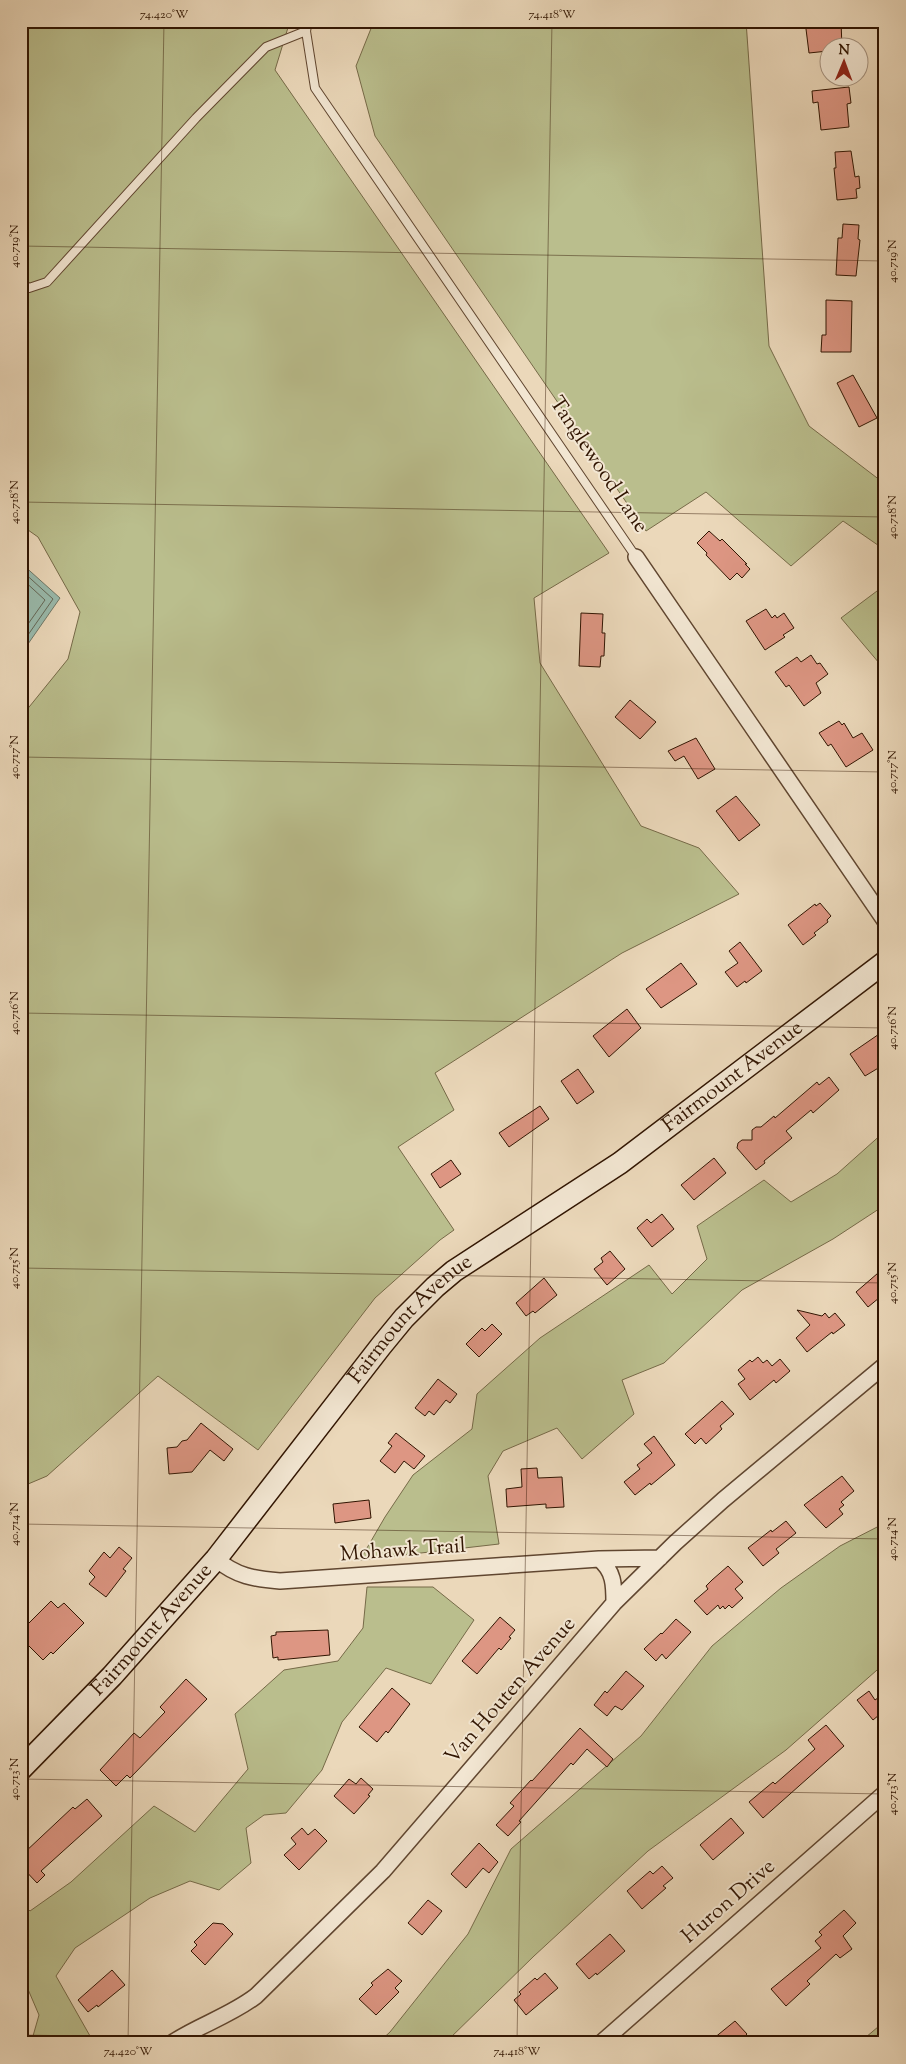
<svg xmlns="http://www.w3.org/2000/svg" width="906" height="2064" font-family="'Sorts Mill Goudy',serif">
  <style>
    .green { fill: #babe8d; stroke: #766a48 }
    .water { fill: #99baac; stroke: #6f7868 }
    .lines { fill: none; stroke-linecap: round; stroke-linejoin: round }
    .shore { stroke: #656857; stroke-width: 1 }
    .building { fill: #dd9683; stroke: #311502 }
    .service-casing { stroke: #604630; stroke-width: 10 }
    .minor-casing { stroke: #604630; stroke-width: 18 }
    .secondary-casing { stroke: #311502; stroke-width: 24 }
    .service { stroke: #f2e6d2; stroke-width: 8 }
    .minor { stroke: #f2e6d2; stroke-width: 15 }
    .secondary { stroke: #f2e6d2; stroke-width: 21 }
    .ticks { fill: none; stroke: #311502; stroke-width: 1; stroke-opacity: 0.45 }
    .labels { text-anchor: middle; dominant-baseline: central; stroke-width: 4; stroke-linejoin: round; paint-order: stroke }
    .street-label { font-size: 21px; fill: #311502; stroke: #f2e6d2 }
    .neatline { fill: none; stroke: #311502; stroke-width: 2 }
    .ticks-label { font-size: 12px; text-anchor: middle; fill: #311502 }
  </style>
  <rect width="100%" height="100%" fill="#ebd8ba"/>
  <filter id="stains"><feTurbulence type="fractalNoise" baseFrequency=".004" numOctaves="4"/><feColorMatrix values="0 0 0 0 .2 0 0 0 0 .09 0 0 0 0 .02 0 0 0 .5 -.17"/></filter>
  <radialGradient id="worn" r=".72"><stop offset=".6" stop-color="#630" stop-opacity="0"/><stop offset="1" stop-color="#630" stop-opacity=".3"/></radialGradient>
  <!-- green -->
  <path class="green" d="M21 21H290L275 70 609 553 534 598 540 663 641 826 699 848 739 894 622 953 435 1073 454 1110 398 1147 454 1230 440 1240 375 1298 258 1450 158 1376 47 1476 21 1487V717L68 659 80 612 38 537 21 525Z
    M374 21H746L769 346 809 426 885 484V550L843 521 791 566 706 492 646 531 375 136 356 66Z
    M885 585V670L841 618Z
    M885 1124V1205L833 1239 742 1290 664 1363 622 1380 634 1414 582 1459 557 1428 503 1451 488 1476 499 1544 360 1560 385 1517 413 1475 472 1429 477 1394 540 1338 649 1265 672 1294 707 1259 697 1226 764 1180 791 1202 837 1174 884 1132Z
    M885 1523V1663L786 1750 648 1851 534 1956 445 2043H378L390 2032 468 1934 511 1849 641 1736 712 1646 781 1588 840 1546Z
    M367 1587H433L474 1620 431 1684 386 1668 342 1722 322 1770 286 1813 264 1815 246 1828 251 1863 219 1890 190 1881 150 1898 75 1948 56 1976 94 2043H31L39 2015 21 1973V1902L30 1911 71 1882 154 1806 195 1832 248 1769 235 1714 284 1670 338 1661 363 1628Z
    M885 2021V2043H859Z"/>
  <!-- water -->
  <path class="water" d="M21 563 60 598 21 654Z"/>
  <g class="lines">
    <!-- shore -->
    <path class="shore" d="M21 570 53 599 21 645
      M21 578 45 600 21 634"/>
  </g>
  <!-- building -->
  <path class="building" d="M805 21H841L842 48H828V51L809 53Z
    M849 87 851 103 847 104 849 127 821 130 818 102 813 103 812 91Z
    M851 151 855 177 859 176 860 188 856 189 857 198 837 200 834 168H836L835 152Z
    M843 224 859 225 858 239 860 240 856 276 836 275 838 238H842Z
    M826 300 852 301 851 352H821L822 335H826Z
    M853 375 877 418 859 427 837 383Z
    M709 531 720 541 722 539 747 564H745L750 569 742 578 737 573 730 580 706 555 707 553 697 543Z
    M766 609 772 618 775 615 777 618 784 613 794 628 783 635 785 637 765 650 746 621Z
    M581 613 603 614 602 633H605L604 656H601L600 667 579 666Z
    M811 655 817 664 820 663 828 674 816 683 821 693 804 706 789 685 786 687 775 672 797 657 801 662Z
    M630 700 656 722 640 739 615 717Z
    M839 721 842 725 844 723 853 738 862 733 873 750 846 767 831 744 828 746 819 733Z
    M696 738 715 769 698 779 684 756 675 761 668 751Z
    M736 796 760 825 739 841 716 811Z
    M820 903 831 916 827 920 828 922 814 933 816 935 803 945 788 925 815 904 816 906Z
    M740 942 762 971 746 983 745 981 737 987 725 972 738 963 729 951Z
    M681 963 697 984 661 1008 646 989Z
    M627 1009 641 1028 609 1057 593 1036Z
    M885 1030V1064L865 1076 850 1054Z
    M578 1069 594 1092 577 1104 561 1081Z
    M829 1077 839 1090 813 1113 811 1110 786 1131 792 1138 764 1161 765 1163 756 1170 737 1148 738 1143 742 1140H752V1130L756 1127H761L774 1116 775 1118 817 1082 819 1085Z
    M540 1106 549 1119 509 1147 499 1133Z
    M714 1158 726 1173 694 1200 681 1185Z
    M451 1160 461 1174 440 1188 431 1174Z
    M662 1214 674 1229 652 1247 637 1228 647 1219 651 1223Z
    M610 1251 625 1269 607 1285 594 1269 603 1262 601 1258Z
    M885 1267V1293L868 1307 856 1292Z
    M544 1278 557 1295 535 1313 533 1311 526 1316 516 1303Z
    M797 1310 822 1316 825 1313 829 1318 835 1313 845 1325 833 1334 832 1332 807 1352 796 1338 810 1325Z
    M492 1324 502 1334 479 1357 466 1344 482 1328 485 1331Z
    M758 1357 763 1363 767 1360 772 1366 780 1359 790 1371 776 1383 774 1380 750 1400 738 1384 745 1379 738 1370 750 1360 752 1362Z
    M438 1379 457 1394 450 1403 446 1400 434 1415 429 1411 425 1416 415 1408Z
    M722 1401 734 1414 720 1426 722 1429 706 1444 701 1438 695 1444 685 1434Z
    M201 1423 233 1449 224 1461 210 1450 192 1472 169 1474 167 1448 177 1447 182 1441 187 1440Z
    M396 1433 425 1456 414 1469 404 1461 395 1473 380 1461 392 1446 388 1443Z
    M654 1436 675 1465 651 1485 650 1483 635 1495 624 1482 640 1469 637 1465 652 1453 644 1444Z
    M537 1468 538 1478 562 1477 564 1507 546 1508V1504L507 1507 506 1489 522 1487 521 1469Z
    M842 1476 854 1491 841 1502 844 1505 839 1509 843 1514 826 1528 804 1505Z
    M369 1500 371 1518 335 1523 333 1504Z
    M786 1521 796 1533 776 1549 779 1553 763 1566 748 1548 771 1530 772 1532Z
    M119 1547 132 1558 123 1569 126 1571 106 1597 89 1584 95 1577 89 1571 104 1552 110 1558Z
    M728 1566 743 1582 735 1589 743 1598 732 1608 729 1605 725 1609 723 1606 720 1609 718 1605 707 1615 694 1601 708 1589 706 1586 712 1580Z
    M51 1601 58 1608 64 1603 84 1623 53 1654 51 1652 43 1660 21 1638V1631Z
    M500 1617 515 1630 509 1637 511 1638 501 1650 499 1648 477 1674 462 1661Z
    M676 1619 691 1632 666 1659 662 1654 656 1661 644 1649 661 1633 662 1634Z
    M328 1630 330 1655 278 1660V1657L273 1658 271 1636 276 1635V1632Z
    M626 1671 644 1686 622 1710 615 1706 607 1716 594 1705 605 1691 607 1693Z
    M186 1679 207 1699 130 1778 127 1775 116 1786 100 1770 134 1733 140 1738 165 1712 160 1707Z
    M392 1688 410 1704 388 1733 386 1731 377 1742 359 1727Z
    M869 1691 875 1700 885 1693V1710L873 1720 857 1700Z
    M826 1725 844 1746 763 1818 749 1802 773 1782 775 1784 815 1749 808 1740Z
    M580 1728 613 1759 607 1767 587 1749 573 1765 571 1763 519 1821 521 1822 508 1836 496 1825 514 1806 510 1803 531 1780 532 1781Z
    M361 1778 373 1789 368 1795 370 1796 354 1814 334 1796 349 1779 356 1784Z
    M87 1799 102 1816 41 1871 45 1875 37 1883 21 1866V1850L24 1853 73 1807 75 1809Z
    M731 1818 744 1833 713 1860 700 1845Z
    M302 1828 308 1835 315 1829 327 1841 299 1870 284 1855 296 1844 291 1838Z
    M479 1843 498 1862 489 1873 483 1868 466 1888 451 1874Z
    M662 1866 673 1878 663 1886 666 1888 642 1909 627 1891 650 1871 653 1874Z
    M428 1900 442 1911 422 1935 408 1923Z
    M844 1910 856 1923 843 1936 852 1949 840 1958 836 1954 807 1981 810 1984 786 2006 771 1989 821 1948 815 1941 822 1935 819 1932Z
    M213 1923 223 1924 233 1934 205 1965 191 1951 197 1945 194 1942Z
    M610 1934 625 1951 597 1975 596 1973 589 1979 576 1964Z
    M388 1969 402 1981 395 1988 399 1992 376 2015 359 1999 373 1985 371 1983Z
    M112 1970 125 1985 98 2007 97 2005 88 2012 78 2000Z
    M545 1973 558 1988 526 2015 514 2000 521 1994 519 1992 535 1978 537 1980Z
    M735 2021 747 2034 738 2043H708Z"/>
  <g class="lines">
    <defs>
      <path id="service" d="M308 21 306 31 315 88 636 557
        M21 283 29 288 47 282 196 118 266 47 306 31"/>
      <path id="minor" d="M636 557 885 921
        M216 1559C236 1576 254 1579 280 1581L599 1559C614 1571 614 1585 614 1603
        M599 1559 660 1558
        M172 2043C199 2025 230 2016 256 1996L383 1871 614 1603 675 1543 723 1500 885 1365
        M601 2043 885 1793"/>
      <g id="secondary">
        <path id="s1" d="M21 1769 112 1676 216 1559 381 1346 404 1318 435 1287 454 1271 620 1163 885 962"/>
      </g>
    </defs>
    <!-- service casing -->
    <use href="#service" class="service-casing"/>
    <!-- minor casing -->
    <use href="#minor" class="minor-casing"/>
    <!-- secondary casing -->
    <use href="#secondary" class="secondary-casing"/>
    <!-- service -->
    <use href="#service" class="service"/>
    <!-- minor -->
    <use href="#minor" class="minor"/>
    <!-- secondary -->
    <use href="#secondary" class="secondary"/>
  </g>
  <!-- ticks -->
  <path class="ticks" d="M21 246 885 261M21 502 885 517M21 757 885 772M21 1013 885 1028M21 1268 885 1283M21 1524 885 1539M21 1779 885 1794M21 2035 491 2043M128 2043 164 21M517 2043 552 21"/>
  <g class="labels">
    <!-- street labels -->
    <g class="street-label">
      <text transform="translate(598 465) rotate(56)">Tanglewood Lane</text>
      <text stroke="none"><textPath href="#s1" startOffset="1001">Fairmount Avenue</textPath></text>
      <text stroke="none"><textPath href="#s1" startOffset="596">Fairmount Avenue</textPath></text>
      <text transform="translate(403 1551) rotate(-4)">Mohawk Trail</text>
      <text stroke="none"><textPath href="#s1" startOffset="191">Fairmount Avenue</textPath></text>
      <text transform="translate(511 1691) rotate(-49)">Van Houten Avenue</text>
      <text transform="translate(729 1902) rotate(-41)">Huron Drive</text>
    </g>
  </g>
  <!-- margin -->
  <rect width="906" height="2064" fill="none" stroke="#ebd8ba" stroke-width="55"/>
  <!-- north arrow -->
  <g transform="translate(844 62) rotate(1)"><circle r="24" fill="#f2e6d2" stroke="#a5927f"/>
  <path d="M0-4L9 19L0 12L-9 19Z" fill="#8f2418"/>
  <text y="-8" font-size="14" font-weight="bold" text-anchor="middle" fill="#311502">N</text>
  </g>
  <rect x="28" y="28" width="850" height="2008" class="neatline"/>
  <g class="ticks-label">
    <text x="164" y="18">74.420°W</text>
    <text x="552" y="18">74.418°W</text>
    <text transform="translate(14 246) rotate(-90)" y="4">40.719°N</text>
    <text transform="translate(892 261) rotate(-90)" y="4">40.719°N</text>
    <text transform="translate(14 502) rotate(-90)" y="4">40.718°N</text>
    <text transform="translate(892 517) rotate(-90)" y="4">40.718°N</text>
    <text transform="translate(14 757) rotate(-90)" y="4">40.717°N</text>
    <text transform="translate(892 772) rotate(-90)" y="4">40.717°N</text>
    <text transform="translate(14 1013) rotate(-90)" y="4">40.716°N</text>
    <text transform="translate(892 1028) rotate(-90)" y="4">40.716°N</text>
    <text transform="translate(14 1268) rotate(-90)" y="4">40.715°N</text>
    <text transform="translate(892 1283) rotate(-90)" y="4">40.715°N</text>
    <text transform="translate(14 1524) rotate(-90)" y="4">40.714°N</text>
    <text transform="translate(892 1539) rotate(-90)" y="4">40.714°N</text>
    <text transform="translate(14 1779) rotate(-90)" y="4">40.713°N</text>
    <text transform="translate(892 1794) rotate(-90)" y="4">40.713°N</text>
    <text x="128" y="2055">74.420°W</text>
    <text x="517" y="2055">74.418°W</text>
  </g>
  <rect width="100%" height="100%" filter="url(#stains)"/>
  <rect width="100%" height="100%" fill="url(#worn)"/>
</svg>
